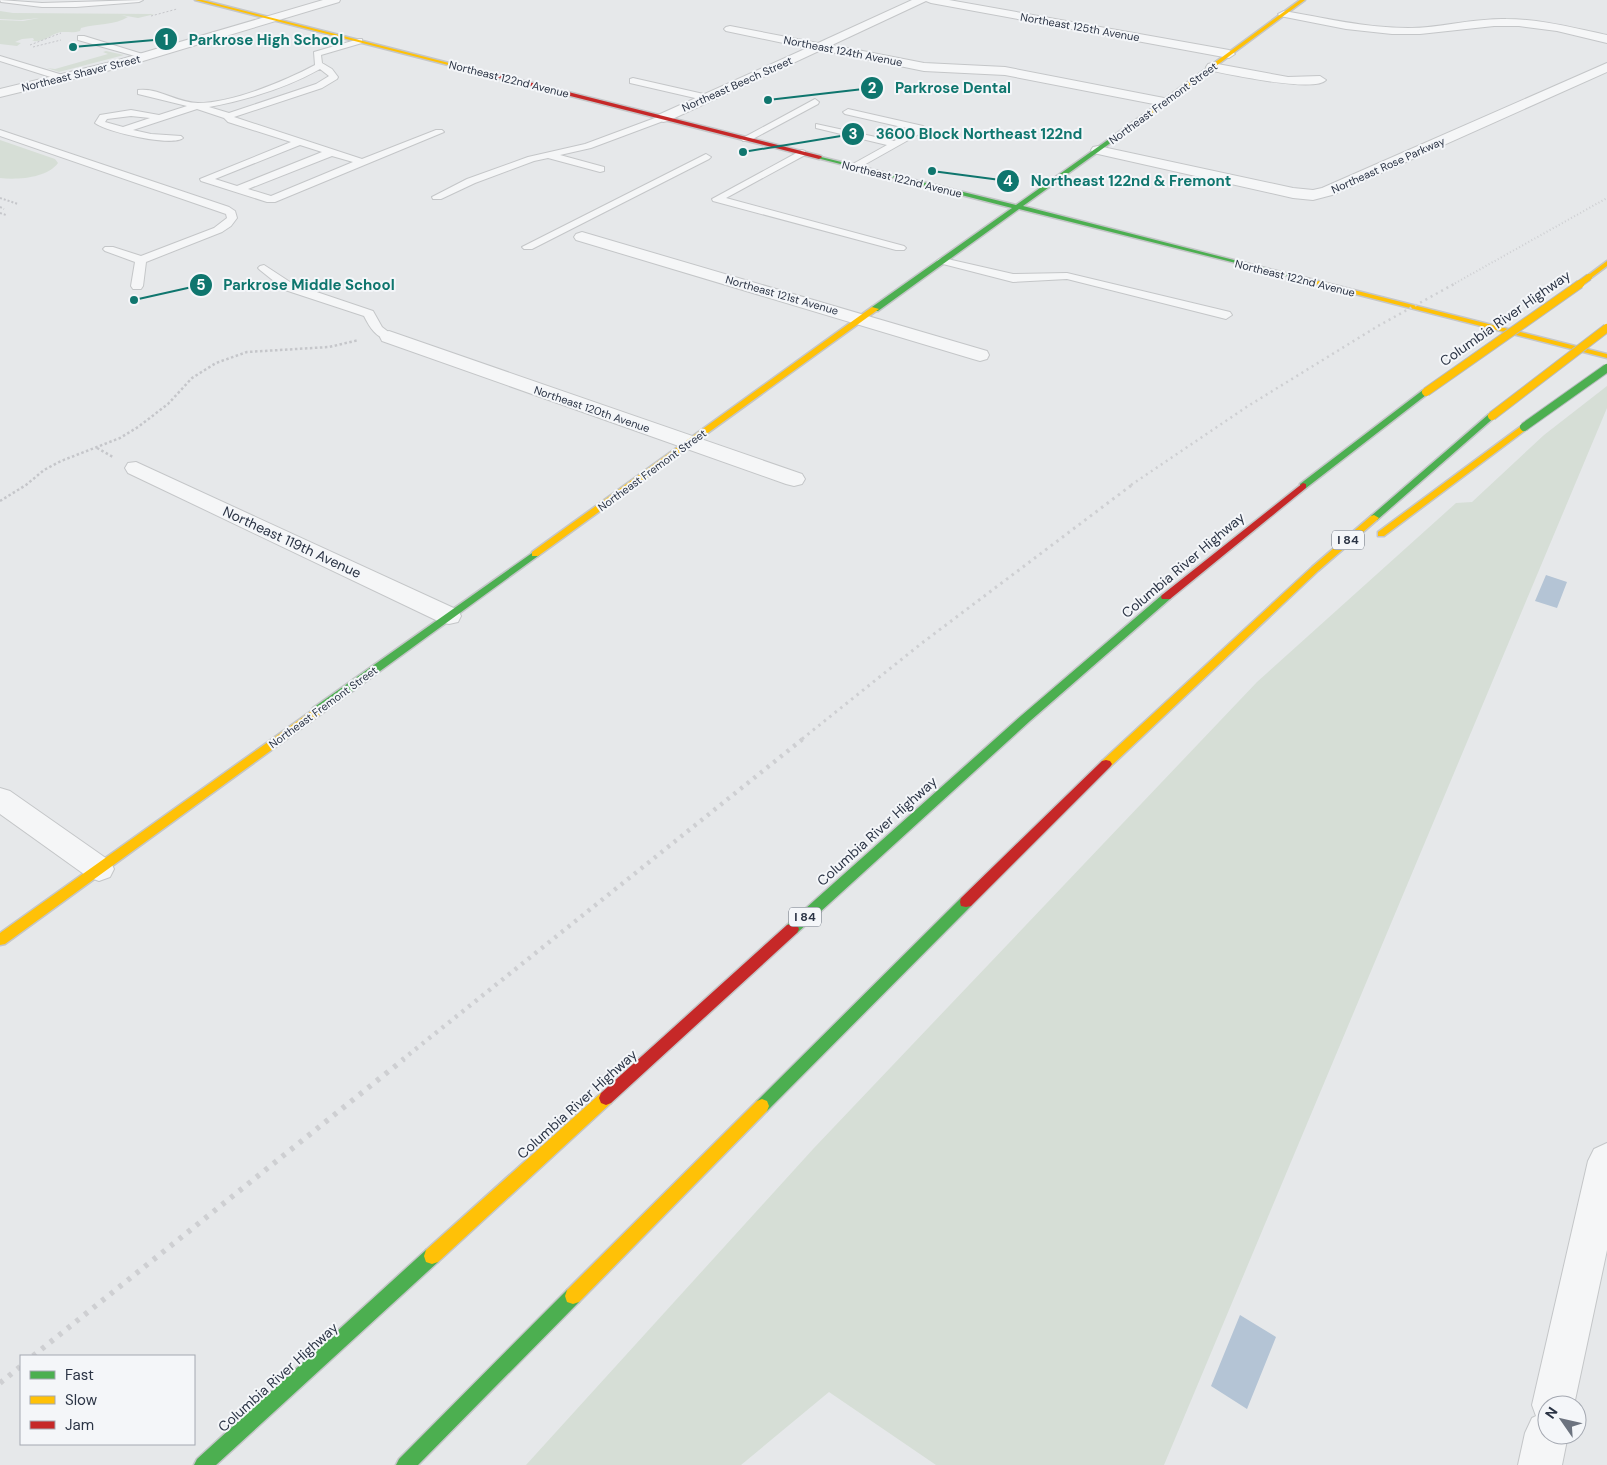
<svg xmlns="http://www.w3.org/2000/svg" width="1607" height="1465" font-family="'DM Sans',sans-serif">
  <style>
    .green { fill: #d6ded6 }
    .water { fill: #b4c4d5 }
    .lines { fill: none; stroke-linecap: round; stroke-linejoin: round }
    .lane-casing { stroke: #c4c6c8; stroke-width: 2 }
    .street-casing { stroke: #c4c6c8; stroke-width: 2 }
    .fast-casing { stroke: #c4c6c8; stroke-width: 3 }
    .slow-casing { stroke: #c4c6c8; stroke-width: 3 }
    .jam-casing { stroke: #c4c6c8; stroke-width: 3 }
    .path-far2 { stroke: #c5c6ca; stroke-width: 1; stroke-dasharray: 2 2; stroke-linecap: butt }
    .path-far1 { stroke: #c5c6ca; stroke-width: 2; stroke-dasharray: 2 2; stroke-linecap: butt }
    .path { stroke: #c5c6ca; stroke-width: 2.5; stroke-dasharray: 2.5 2.5; stroke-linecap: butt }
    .lane { fill: #f5f6f7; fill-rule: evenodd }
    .street { fill: #f5f6f7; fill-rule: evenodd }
    .fast { fill: #4caf50; fill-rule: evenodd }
    .slow { fill: #ffc107; fill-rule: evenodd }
    .jam { fill: #c62828; fill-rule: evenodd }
    .rail-far4 { stroke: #cecfd2; stroke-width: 2; stroke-dasharray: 1 2.5; stroke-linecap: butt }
    .rail-far3 { stroke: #cecfd2; stroke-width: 2.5; stroke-dasharray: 2 4; stroke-linecap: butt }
    .rail-far2 { stroke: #cecfd2; stroke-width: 3; stroke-dasharray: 2.5 4.5; stroke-linecap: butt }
    .rail-far1 { stroke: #cecfd2; stroke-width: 4.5; stroke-dasharray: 3 5.5; stroke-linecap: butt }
    .rail { stroke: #cecfd2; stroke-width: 5.5; stroke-dasharray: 4 7; stroke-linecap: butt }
    .fast-bridge-casing { stroke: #b8bbbf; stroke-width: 10; stroke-linecap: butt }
    .slow-bridge-far1-casing { stroke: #b8bbbf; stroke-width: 8; stroke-linecap: butt }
    .slow-bridge-casing { stroke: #b8bbbf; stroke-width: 10; stroke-linecap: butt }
    .fast-bridge { stroke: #4caf50; stroke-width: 8 }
    .slow-bridge-far1 { stroke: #ffc107; stroke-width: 6 }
    .slow-bridge { stroke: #ffc107; stroke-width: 8 }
    .labels { text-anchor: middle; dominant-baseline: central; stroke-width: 4; stroke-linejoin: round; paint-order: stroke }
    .far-street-label { font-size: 11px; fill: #2b3445; stroke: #f4f6f9 }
    .shield { fill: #f4f6f9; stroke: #676e7b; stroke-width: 1 }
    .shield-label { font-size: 12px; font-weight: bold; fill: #2b3445 }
    .street-label { font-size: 14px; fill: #2b3445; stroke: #f4f6f9 }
    .leader { fill: none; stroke: #0f766e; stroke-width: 2 }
    .callout-dot { fill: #0f766e; stroke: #f4f6f9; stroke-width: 2 }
    .mark-label { font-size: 15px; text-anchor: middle; font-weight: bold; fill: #fff }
    .callout-label { font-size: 15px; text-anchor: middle; font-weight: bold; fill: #0f766e; stroke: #f4f6f9; stroke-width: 4; stroke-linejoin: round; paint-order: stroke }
  </style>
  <rect width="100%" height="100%" fill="#e6e8ea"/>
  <!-- green -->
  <path class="green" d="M0 11 13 13 155 14 138 18 121 15 128 17C114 26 97 23 81 28L80 31C72 34 63 30 55 34 46 38 43 42 32 41L34 40 33 38 22 39 15 42 21 43 17 46 0 44V20L23 21 39 18 21 20 0 19Z
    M106 51 124 55 59 72 47 68 55 69 108 54 103 52Z
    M0 140 55 159 58 163C47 178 18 180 0 178Z
    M1607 386V408L1164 1465H936L829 1392 741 1465H526L814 1148 1257 682 1456 503 1472 502 1544 435Z"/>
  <!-- water -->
  <path class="water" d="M1546 575 1567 582 1557 608 1535 601Z
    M1240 1315 1276 1337 1247 1409 1211 1386Z"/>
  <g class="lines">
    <defs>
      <path id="lane" d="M0 0 42 3 143 0 139 2 76 7H42L1 2Z
        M78 36H84L149 56 142 58 78 40Z
        M359 39H362V43L321 55 322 63 332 69 338 77 337 79 322 88 234 117 362 159 436 130H442L444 132 275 202H267L201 181 200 179 291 142 228 122 224 118 197 109 133 130 151 134 181 136 183 138C172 147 106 132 95 123L100 115 131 110 159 115 187 106 138 94V90C157 87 178 103 198 103 232 103 285 81 315 65L314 52ZM320 69 329 76 316 84 229 113 209 107C247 100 286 88 320 69ZM131 116 150 118 123 127 105 122 107 119ZM300 145 322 152 237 186 215 179ZM332 156 353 162 271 196 248 189Z
        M0 56 66 76 67 78 60 80 0 61Z
        M633 78 708 95 712 98 708 101 630 83V79Z
        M815 99 819 102 818 104 749 141H743L741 139Z
        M848 109 923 126 928 129 855 170 850 167 851 165 887 145 816 128V124L894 141 915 130 845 114 843 112Z
        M663 115 668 118 666 120 591 148 560 155 604 167V171L600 172 548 158 534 161 475 183 441 199H433L432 197 467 179 528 157 585 144Z
        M0 130 229 207 235 211 237 218 231 226 222 232 146 262 143 286 141 289H133L131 286 135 262 105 251 103 249 105 247H113L141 256 214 228 227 218 226 214 0 136Z
        M802 150 805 151V155L726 198 904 246 906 248 904 250H896L713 201 712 199Z
        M706 154 711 157 709 159 532 249H524L522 247Z
        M943 258 1013 274 1067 273 1230 312 1232 315 1226 319 1067 279 1013 282 939 263 937 261 939 259Z
        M264 265 293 284 373 311 382 327 395 337 389 341C376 337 370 328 364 316L285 290 260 270 258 268 260 266Z"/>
      <path id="street" d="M323 0H340L339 2 123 67 0 97V89L115 61Z
        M912 0H949L1229 50 1235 54 1229 58 931 3 926 1 832 45 924 63 1005 67 1164 98 1171 102 1164 106 1005 75 924 71 821 50 668 121 663 122 656 118 658 115 807 48 726 31 724 29 726 27 730 26 818 43Z
        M1284 11C1325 18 1366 28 1408 28 1441 28 1473 18 1506 19 1540 19 1574 28 1607 35V43L1557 31 1519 26H1494L1420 34H1392L1346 29 1280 16 1278 14Z
        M1212 63 1288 77 1320 76 1326 80C1315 93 1227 74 1208 70L1206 67 1208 64Z
        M1607 63V72L1332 195 1313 200 1293 198 1098 154 1093 153 1091 150 1093 147 1098 146 1293 188 1313 190 1322 188Z
        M582 232 987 351 989 355 987 359 980 361 973 359 576 240 574 237 576 234Z
        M389 331 802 474 805 479 802 484 794 486 786 484 382 341 380 337 382 333Z
        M136 462 458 610 461 616 458 622 449 624 440 622 128 473 125 468 128 463Z
        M0 788 10 791 110 861 114 869 110 877 99 881 88 877 0 814Z
        M1607 1143V1250L1574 1405H1547V1435H1568L1562 1465H1518L1525 1433 1532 1418 1536 1416 1532 1405 1588 1161 1594 1149Z"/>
      <path id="fast" d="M1143 115 1148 116 1023 206 1308 279V281L1019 209 878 311H872V307L1012 208 817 158V156L1016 205Z
        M1423 390 1430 392 1306 488H1300V484Z
        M1489 414H1492L1496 416 1377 520H1371V516Z
        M535 551 540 554 538 556 321 714H313L311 711 313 708Z
        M1166 594 1171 597 1170 599 1030 721 797 933 792 934 787 933 785 929 787 925 1022 715 1162 595Z
        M966 897 971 898 972 902 971 906 767 1111 762 1113 757 1111 755 1106 757 1101 961 898Z
        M432 1248 438 1250 440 1256 438 1262 216 1465H194L197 1459 426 1250Z
        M573 1288 579 1290 581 1296 579 1302 418 1465H396L399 1459 567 1290Z"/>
      <path id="slow" d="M195 0H202L500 76 495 77Z
        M1300 0H1305L1147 117H1143V115Z
        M1607 261V266L1591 278H1587V276Z
        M1306 278 1607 354V358L1304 281V279Z
        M872 307 879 309 538 556H532V552Z
        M1524 424 1528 427 1527 429 1384 536H1378V532Z
        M1374 515 1379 518 1377 520 1318 571 1110 767H1102L1100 764 1102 761 1312 567 1371 516Z
        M317 707 323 711 321 714 5 944 0 945V933Z
        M606 1091 611 1093 613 1098 611 1103 438 1262 432 1264 426 1262 424 1256 426 1250 601 1093Z
        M762 1099 767 1101 769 1106 767 1111 579 1302 573 1304 567 1302 565 1296 567 1290 757 1101Z"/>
      <path id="jam" d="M497 74 821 156 822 157 819 159 495 77Z
        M1303 483 1306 484V488L1170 599H1162L1161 597 1162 595Z
        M1106 760 1110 761 1112 764 1110 767 971 906 966 907 961 906 960 902 961 898 1102 761Z
        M792 924 797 925 799 929 797 933 611 1103 606 1105 601 1103 599 1098 601 1093 787 925Z"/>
    </defs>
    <!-- lane casing -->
    <use href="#lane" class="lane-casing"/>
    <!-- street casing -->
    <use href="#street" class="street-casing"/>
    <!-- fast casing -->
    <use href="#fast" class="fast-casing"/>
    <!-- slow casing -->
    <use href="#slow" class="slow-casing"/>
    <!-- jam casing -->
    <use href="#jam" class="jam-casing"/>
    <!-- path-far2 -->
    <path class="path-far2" d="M151 16 177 9
      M30 45 61 33
      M33 47 61 40"/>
    <!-- path-far1 -->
    <path class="path-far1" d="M0 198 18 204
      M0 207 4 209
      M0 213 6 215"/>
    <!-- path -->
    <path class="path" d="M97 448 113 457
      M0 501 26 485 44 470 61 461 120 438 138 427 168 404 192 378 216 363 247 352 329 347 359 340"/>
    <!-- lane -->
    <use href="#lane" class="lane"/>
    <!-- street -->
    <use href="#street" class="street"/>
    <!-- fast -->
    <use href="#fast" class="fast"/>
    <!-- slow -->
    <use href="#slow" class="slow"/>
    <!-- jam -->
    <use href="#jam" class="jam"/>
    <!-- rail-far4 -->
    <path class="rail-far4" d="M1452 285 1607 198"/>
    <!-- rail-far3 -->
    <path class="rail-far3" d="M1131 485 1248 406 1378 326 1454 284"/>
    <!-- rail-far2 -->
    <path class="rail-far2" d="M802 739 922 643 1133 484"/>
    <!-- rail-far1 -->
    <path class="rail-far1" d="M402 1060 804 738"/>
    <!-- rail -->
    <path class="rail" d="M33 1356 404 1059
      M0 1383 21 1366"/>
    <defs>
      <path id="fast-bridge" d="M1524 427 1607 368"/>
      <path id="slow-bridge-far1" d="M1578 285 1589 277"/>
      <path id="slow-bridge" d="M1426 392 1580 284
        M1492 416 1607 328"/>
    </defs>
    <!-- fast-bridge casing -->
    <use href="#fast-bridge" class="fast-bridge-casing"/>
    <!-- slow-bridge-far1 casing -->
    <use href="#slow-bridge-far1" class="slow-bridge-far1-casing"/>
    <!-- slow-bridge casing -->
    <use href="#slow-bridge" class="slow-bridge-casing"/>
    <!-- fast-bridge -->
    <use href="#fast-bridge" class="fast-bridge"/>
    <!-- slow-bridge-far1 -->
    <use href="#slow-bridge-far1" class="slow-bridge-far1"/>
    <!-- slow-bridge -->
    <use href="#slow-bridge" class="slow-bridge"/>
  </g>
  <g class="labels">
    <!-- far-street labels -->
    <g class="far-street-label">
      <text transform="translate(1080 27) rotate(10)">Northeast 125th Avenue</text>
      <text transform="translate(843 51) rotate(11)">Northeast 124th Avenue</text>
      <text transform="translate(81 73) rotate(-14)">Northeast Shaver Street</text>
      <text transform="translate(509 79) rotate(14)">Northeast 122nd Avenue</text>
      <text transform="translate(737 84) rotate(-24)">Northeast Beech Street</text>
      <text transform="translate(1163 103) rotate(-36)">Northeast Fremont Street</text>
      <text transform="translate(1388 165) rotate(-24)">Northeast Rose Parkway</text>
      <text transform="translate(902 179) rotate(14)">Northeast 122nd Avenue</text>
      <text transform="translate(1295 278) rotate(14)">Northeast 122nd Avenue</text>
      <text transform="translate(782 295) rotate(16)">Northeast 121st Avenue</text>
      <text transform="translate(592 409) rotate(19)">Northeast 120th Avenue</text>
      <text transform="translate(652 470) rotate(-36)">Northeast Fremont Street</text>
      <text transform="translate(323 707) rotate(-36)">Northeast Fremont Street</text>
    </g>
    <!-- shield labels -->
    <g class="shield">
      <rect x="1332" y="530.5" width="32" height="19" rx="4"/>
      <rect x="789" y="907.5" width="32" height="19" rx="4"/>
    </g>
    <g class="shield-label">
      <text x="1348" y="540">I 84</text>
      <text x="805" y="917">I 84</text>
    </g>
    <!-- street labels -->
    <g class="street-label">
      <text transform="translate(1505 318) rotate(-35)">Columbia River Highway</text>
      <text transform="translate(292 542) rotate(25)">Northeast 119th Avenue</text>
      <text transform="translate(1183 565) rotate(-40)">Columbia River Highway</text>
      <text transform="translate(877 831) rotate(-42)">Columbia River Highway</text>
      <text transform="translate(577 1104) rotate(-42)">Columbia River Highway</text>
      <text transform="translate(278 1377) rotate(-42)">Columbia River Highway</text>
    </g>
  </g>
  <!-- callouts -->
  <path class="leader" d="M73 47L166 39M768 100L872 88M743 152L853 134M932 171L1008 181M134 300L201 285"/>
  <g class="callout-dot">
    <circle cx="73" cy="47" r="5"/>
    <circle cx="768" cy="100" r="5"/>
    <circle cx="743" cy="152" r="5"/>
    <circle cx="932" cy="171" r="5"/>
    <circle cx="134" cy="300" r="5"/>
    <circle cx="166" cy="39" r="12"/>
    <circle cx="872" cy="88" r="12"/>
    <circle cx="853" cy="134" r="12"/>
    <circle cx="1008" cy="181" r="12"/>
    <circle cx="201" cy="285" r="12"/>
  </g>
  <g class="mark-label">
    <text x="166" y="45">1</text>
    <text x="872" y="93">2</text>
    <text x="853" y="139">3</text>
    <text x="1008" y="186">4</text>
    <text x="201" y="290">5</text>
  </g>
  <g class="callout-label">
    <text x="266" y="45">Parkrose High School</text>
    <text x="953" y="93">Parkrose Dental</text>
    <text x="979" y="139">3600 Block Northeast 122nd</text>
    <text x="1131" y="186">Northeast 122nd &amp; Fremont</text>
    <text x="309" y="290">Parkrose Middle School</text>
  </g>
  <!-- legend -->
  <rect x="20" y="1355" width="175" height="90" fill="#f4f6f9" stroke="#a4a8b1"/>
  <rect x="30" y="1371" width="25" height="8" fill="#4caf50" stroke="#a4a8b1"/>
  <text x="65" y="1380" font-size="15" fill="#2b3445">Fast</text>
  <rect x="30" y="1396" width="25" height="8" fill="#ffc107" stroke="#a4a8b1"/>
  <text x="65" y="1405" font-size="15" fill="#2b3445">Slow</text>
  <rect x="30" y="1421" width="25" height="8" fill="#c62828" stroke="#a4a8b1"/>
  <text x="65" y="1430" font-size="15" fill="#2b3445">Jam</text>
  <!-- north arrow -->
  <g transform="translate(1562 1420) rotate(304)"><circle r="24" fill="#f4f6f9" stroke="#a4a8b1"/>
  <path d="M0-4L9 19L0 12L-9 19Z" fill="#6c737f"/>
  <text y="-8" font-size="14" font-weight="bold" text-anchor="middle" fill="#2b3445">N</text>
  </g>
</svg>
